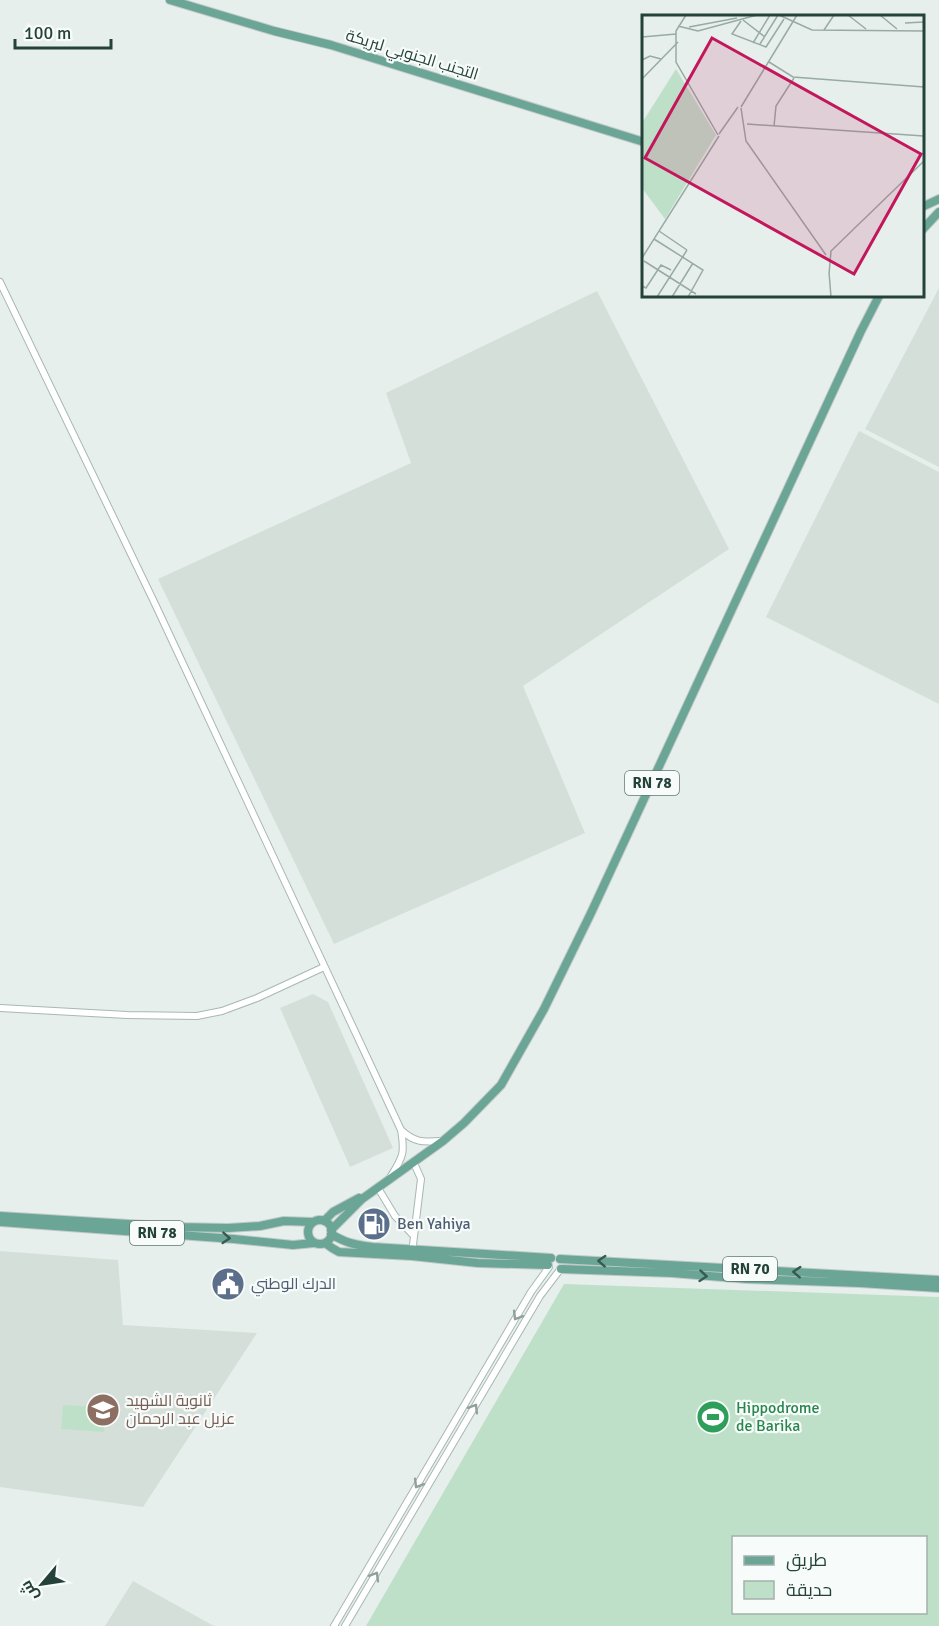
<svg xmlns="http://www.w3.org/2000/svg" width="939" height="1626" font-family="Signika,Cairo,sans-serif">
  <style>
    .built { fill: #d4dfda }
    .green { fill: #bfe0c8; fill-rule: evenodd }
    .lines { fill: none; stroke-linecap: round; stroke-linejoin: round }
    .minor-casing { stroke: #a8b8b2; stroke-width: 8 }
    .major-casing { stroke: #c2cac8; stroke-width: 10 }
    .minor { stroke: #fff; stroke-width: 6 }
    .major { stroke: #6aa596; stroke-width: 8 }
    .oneway { stroke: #365b51 }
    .oneway2 { stroke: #92a09c }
    .labels { text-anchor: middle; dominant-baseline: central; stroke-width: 4.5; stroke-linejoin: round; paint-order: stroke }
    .shield { fill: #f7fbf9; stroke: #637a73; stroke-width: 1.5 }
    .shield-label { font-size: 15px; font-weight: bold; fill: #24423a }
    .street-label { font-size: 16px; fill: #24423a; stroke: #f7fbf9 }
    .service-label { font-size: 16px; fill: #4e5e75; stroke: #f7fbf9; text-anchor: start }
    .education-label { font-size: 16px; fill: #785e54; stroke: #f7fbf9; text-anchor: start }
    .leisure-label { font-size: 16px; fill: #27864d; stroke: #f7fbf9; text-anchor: start }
    .inset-road { fill: none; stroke: #98aaa4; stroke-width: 1.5 }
    .view { fill: #c2185b; fill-opacity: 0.15; stroke: #c2185b; stroke-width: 3 }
    .inset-edge { fill: none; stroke: #24423a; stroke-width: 3 }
  </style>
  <rect width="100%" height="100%" fill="#e6efeb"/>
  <!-- built -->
  <path class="built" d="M939 288V467L865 429Z
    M597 291 729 549 523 686 585 833 334 944 158 579 411 463 386 393Z
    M859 431 939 472V704L766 617Z
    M313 994 328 1002 393 1148 350 1167 280 1008Z
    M0 1251 118 1260 123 1325 257 1333 143 1507 0 1487Z
    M133 1581 214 1626H105Z"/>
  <!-- green -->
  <path class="green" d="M564 1284 939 1297V1626H366ZM734 1538H926V1612H734Z
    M63 1405 105 1407 104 1432 61 1429Z"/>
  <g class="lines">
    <defs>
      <path id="minor" d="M0 282 156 606 401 1130
        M0 1008 127 1015 197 1016 222 1011 257 998 324 967
        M391 1176C403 1157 405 1153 401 1130 415 1143 423 1142 442 1141
        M378 1188 395 1216 413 1235
        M412 1253 421 1179 414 1163
        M334 1626 531 1292 549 1267
        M345 1626 540 1296 559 1271"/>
      <path id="major" d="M170 0 274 31 331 45 644 142
        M922 207 939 199
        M922 230 939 212
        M0 1216 177 1227 228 1228 260 1226 284 1221 313 1222
        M308 1232a12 12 0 1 1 24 0a12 12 0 1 1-24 0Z
        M324 1221 333 1212 359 1198
        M0 1222 234 1239 293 1245 314 1243
        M331 1230 362 1199 443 1141 464 1123 501 1085 544 1009 591 913 861 331 879 296
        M331 1234C346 1243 355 1245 373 1247L551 1258
        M325 1243 332 1248 339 1252 412 1256 478 1263 548 1265
        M560 1259 939 1280
        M561 1269 672 1273 747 1279 860 1283 939 1288"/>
    </defs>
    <!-- minor casing -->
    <use href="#minor" class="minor-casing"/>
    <!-- major casing -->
    <use href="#major" class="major-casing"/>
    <!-- minor -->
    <use href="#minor" class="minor"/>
    <!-- major -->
    <use href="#major" class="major"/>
  </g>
  <!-- one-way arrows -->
  <defs><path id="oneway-chevron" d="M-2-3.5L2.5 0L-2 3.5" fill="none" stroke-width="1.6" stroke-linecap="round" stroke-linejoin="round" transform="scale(1.5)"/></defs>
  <g class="oneway">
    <use href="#oneway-chevron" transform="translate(226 1238) rotate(4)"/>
    <use href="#oneway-chevron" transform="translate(602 1261) rotate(-177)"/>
    <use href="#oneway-chevron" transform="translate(797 1272) rotate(-177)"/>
    <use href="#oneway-chevron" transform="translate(703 1276) rotate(5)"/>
  </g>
  <g class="oneway2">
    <use href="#oneway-chevron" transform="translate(517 1316) rotate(121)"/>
    <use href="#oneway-chevron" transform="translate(474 1408) rotate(-59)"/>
    <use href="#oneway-chevron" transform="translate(418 1484) rotate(121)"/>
    <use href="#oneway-chevron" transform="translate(375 1576) rotate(-59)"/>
  </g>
  <!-- icons -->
  <defs>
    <symbol id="fuel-disc" viewBox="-11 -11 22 22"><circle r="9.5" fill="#5c6f8a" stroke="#f7fbf9"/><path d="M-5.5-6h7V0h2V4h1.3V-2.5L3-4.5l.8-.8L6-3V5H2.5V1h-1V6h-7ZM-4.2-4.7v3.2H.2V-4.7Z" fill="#fff"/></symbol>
    <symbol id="civic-disc" viewBox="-11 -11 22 22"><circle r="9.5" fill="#5c6f8a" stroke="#f7fbf9"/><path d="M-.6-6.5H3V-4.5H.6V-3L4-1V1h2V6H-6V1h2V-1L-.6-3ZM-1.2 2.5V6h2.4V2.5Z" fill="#fff"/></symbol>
    <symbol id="school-disc" viewBox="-11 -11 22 22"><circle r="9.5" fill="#8d6e63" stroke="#f7fbf9"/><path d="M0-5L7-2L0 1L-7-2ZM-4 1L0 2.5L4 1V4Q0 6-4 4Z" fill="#fff"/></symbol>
    <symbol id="stadium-disc" viewBox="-11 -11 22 22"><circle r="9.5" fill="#2e9e5b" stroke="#f7fbf9"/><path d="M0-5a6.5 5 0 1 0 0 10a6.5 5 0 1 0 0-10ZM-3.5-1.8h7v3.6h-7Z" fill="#fff"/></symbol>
  </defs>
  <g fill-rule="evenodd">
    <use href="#fuel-disc" x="355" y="1205" width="38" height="38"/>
    <use href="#civic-disc" x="209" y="1265" width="38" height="38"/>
    <use href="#school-disc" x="84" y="1391" width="38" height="38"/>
    <use href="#stadium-disc" x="694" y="1398" width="38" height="38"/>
  </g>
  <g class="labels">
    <!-- shield labels -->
    <g class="shield">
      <rect x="625" y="771" width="54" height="24" rx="4.5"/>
      <rect x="130" y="1221" width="54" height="24" rx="4.5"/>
      <rect x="723" y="1257" width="54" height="24" rx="4.5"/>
    </g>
    <g class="shield-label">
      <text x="652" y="783">RN 78</text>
      <text x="157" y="1233">RN 78</text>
      <text x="750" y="1269">RN 70</text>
    </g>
    <!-- street labels -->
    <g class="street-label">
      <text transform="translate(412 55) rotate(17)">التجنب الجنوبي لبريكة</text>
    </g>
    <!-- service labels -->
    <g class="service-label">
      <text x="397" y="1224">Ben Yahiya</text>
      <text x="251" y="1284">الدرك الوطني</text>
    </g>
    <!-- education labels -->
    <g class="education-label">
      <text x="126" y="1401">ثانوية الشهيد<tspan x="126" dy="18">عزيل عبد الرحمان</tspan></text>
    </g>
    <!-- leisure labels -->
    <g class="leisure-label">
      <text x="736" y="1408">Hippodrome<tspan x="736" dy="18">de Barika</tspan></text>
    </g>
  </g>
  <!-- overview -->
  <g transform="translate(642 15)">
    <rect width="282" height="282" fill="#e6efeb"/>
    <path d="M34 54 74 120 23 204 0 173V108Z" fill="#bfe0c8"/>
    <path class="inset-road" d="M44 0 34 16V47L76 120M137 0 170 15 282 16M206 0 224 14M238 0 255 14M101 5 123 22M99 6 90 19 124 32 142 4M263 8 282 7M36 11 56 16 115 0M47 12 95 3M182 15 192 0M0 22 34 19M111 28 128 0M118 29 136 0M0 45 8 41 19 44M127 47 151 62 282 72M0 64 36 27M99 92 155 0M99 93 104 126 184 240M105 109 282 121M132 111 134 91 152 63M77 119 96 92M17 216 45 235M12 224 61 255 46 282M0 243 77 121M2 246 54 279M187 257 189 282M187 259 189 236 282 146M0 271 4 273 19 250 29 255M15 282 45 235M30 282 51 248"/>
    <path class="view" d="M70 23 279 139 212 259 3 143Z"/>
    <rect width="282" height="282" class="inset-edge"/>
  </g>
  <!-- legend -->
  <rect x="732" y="1536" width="195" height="78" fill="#f7fbf9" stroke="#a3b1ad" stroke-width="1.5"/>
  <rect x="744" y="1556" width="30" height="9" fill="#6aa596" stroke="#a3b1ad" stroke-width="1.5"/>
  <text x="786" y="1566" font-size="18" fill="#24423a">طريق</text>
  <rect x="744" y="1581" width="30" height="18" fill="#bfe0c8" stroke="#a3b1ad" stroke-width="1.5"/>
  <text x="786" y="1596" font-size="18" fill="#24423a">حديقة</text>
  <!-- north arrow -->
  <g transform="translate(42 1584) rotate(241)" stroke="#f7fbf9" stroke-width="4.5" paint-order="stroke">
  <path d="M0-4.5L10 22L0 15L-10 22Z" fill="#24423a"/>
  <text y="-9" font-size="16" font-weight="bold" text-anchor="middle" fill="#24423a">ش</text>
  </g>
  <!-- scale -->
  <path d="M15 39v9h96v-9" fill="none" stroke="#24423a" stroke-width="3"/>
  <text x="24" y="39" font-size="18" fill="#24423a" stroke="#f7fbf9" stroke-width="4.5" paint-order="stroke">100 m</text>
</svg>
